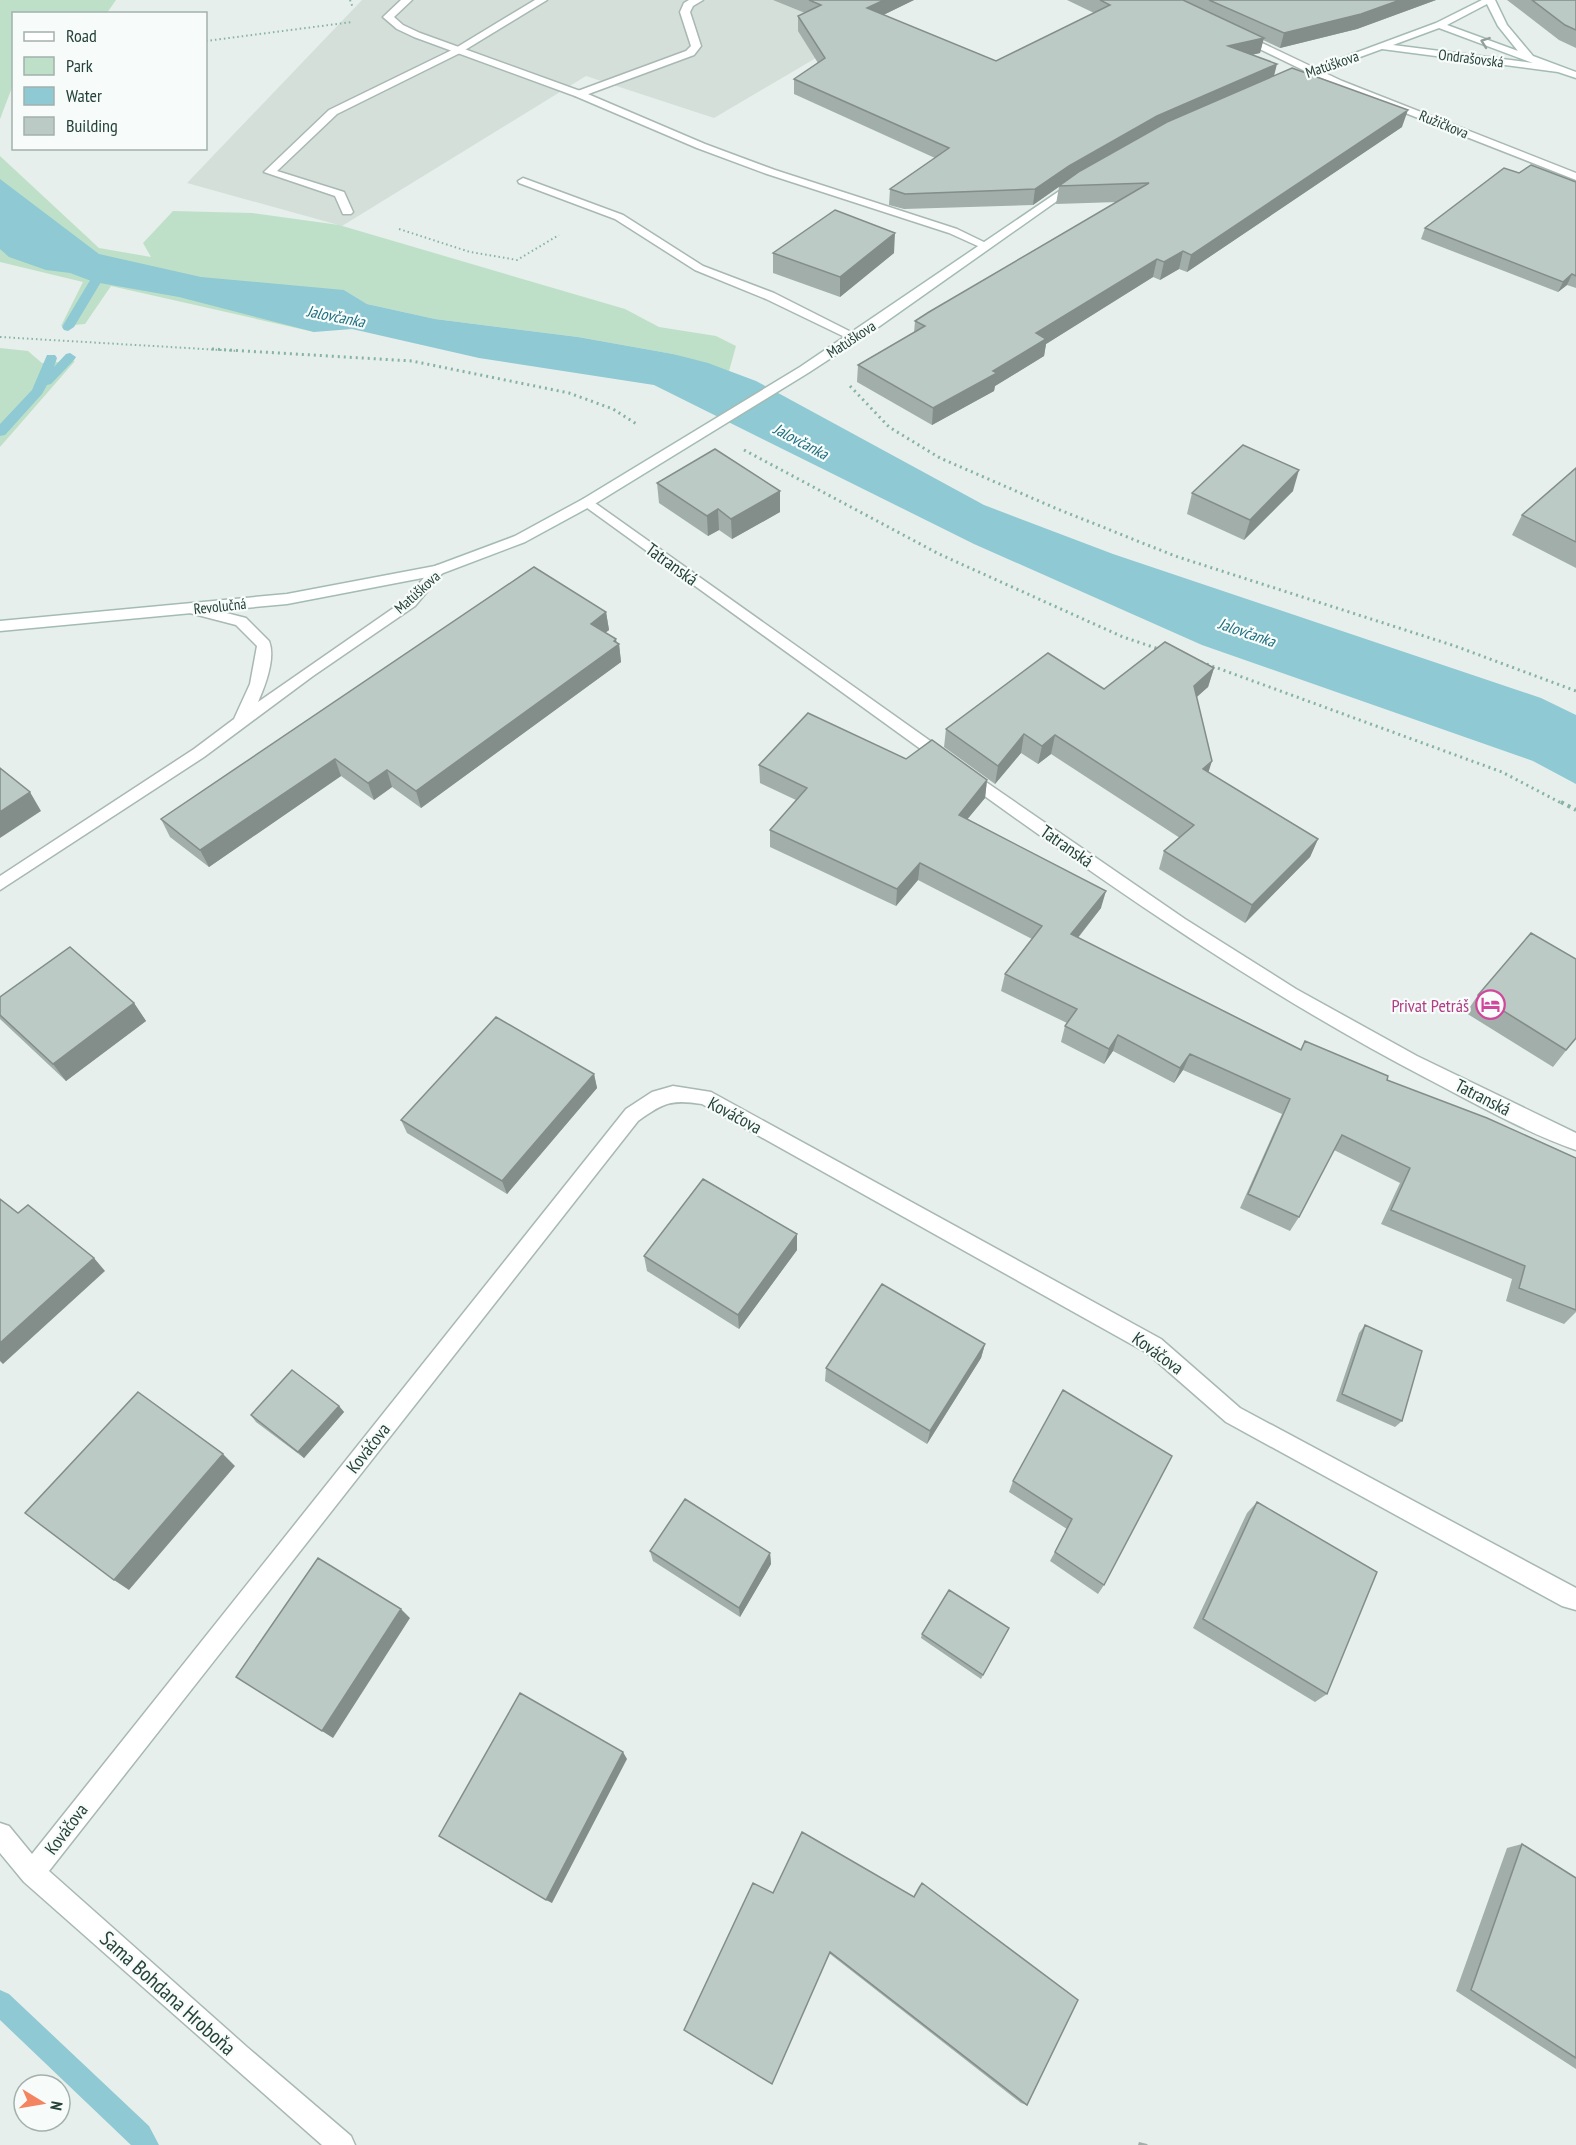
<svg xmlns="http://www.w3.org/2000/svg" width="1576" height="2145" font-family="'PT Sans Narrow',sans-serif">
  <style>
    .built { fill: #d4dfda }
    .green { fill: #bfe0c8 }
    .water { fill: #8ec9d4 }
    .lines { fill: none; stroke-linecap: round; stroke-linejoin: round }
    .stream { fill: #8ec9d4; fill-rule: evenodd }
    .lane-casing { stroke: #a8b8b2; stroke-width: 3 }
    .street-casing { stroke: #a8b8b2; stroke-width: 3 }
    .secondary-casing { stroke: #a4bbb3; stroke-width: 3 }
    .path-far2 { stroke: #86b3a5; stroke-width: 2; stroke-dasharray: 1.5 3; stroke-linecap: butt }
    .path-far1 { stroke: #86b3a5; stroke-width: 3; stroke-dasharray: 2 4; stroke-linecap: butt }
    .path { stroke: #86b3a5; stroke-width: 4; stroke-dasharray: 3 4.5; stroke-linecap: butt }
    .lane { fill: #fff; fill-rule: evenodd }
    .street { fill: #fff; fill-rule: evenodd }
    .secondary { fill: #fff; fill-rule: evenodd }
    .wall { fill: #a1aea9 }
    .shaded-wall { fill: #838d89 }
    .building { fill: #bbcac4; stroke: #838d89; stroke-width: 1.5 }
    .oneway { stroke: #92a09c }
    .labels { text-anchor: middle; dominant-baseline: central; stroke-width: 4.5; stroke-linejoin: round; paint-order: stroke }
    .far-street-label { font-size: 15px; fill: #24423a; stroke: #f7fbf9 }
    .far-water-label { font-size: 16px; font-style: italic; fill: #1c6f80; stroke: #f7fbf9 }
    .street-label { font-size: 18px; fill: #24423a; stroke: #f7fbf9 }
    .hotel-label { font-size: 18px; fill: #b23c85; stroke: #f7fbf9; text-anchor: end }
    .near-street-label { font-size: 21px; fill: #24423a; stroke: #f7fbf9 }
  </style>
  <rect width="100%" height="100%" fill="#e6efeb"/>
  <!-- built -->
  <path class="built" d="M362 0H812L872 25 714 118 586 76 342 226 187 183Z"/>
  <!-- green -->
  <path class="green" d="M0 0H116L107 13 14 14 13 85 0 119Z
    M0 156 99 248 151 257 143 243 173 211 252 213 339 225 625 309 659 327 716 336 736 346 729 371 673 354 578 337 435 319 367 304 344 290 314 332 111 286 85 324 61 326 83 282 0 262Z
    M0 348 28 351 42 363 75 361 0 447Z"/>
  <!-- water -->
  <path class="water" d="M0 179 99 254 201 277 344 290 367 304 435 319 578 337 673 354 708 363 756 381 984 505 1113 554 1541 698 1576 715V784L1533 761 1202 645 974 544 654 385 479 358 352 329 314 332 179 297 94 282 70 273 46 270 9 257 0 249Z"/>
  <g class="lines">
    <!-- stream -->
    <path class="stream" d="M101 269 107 272 74 327 68 331 64 330 62 327 95 272Z
      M70 353 76 357 74 360 51 384 47 385 42 394 5 435 0 436V424L32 390 47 355H55L57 358 54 367 66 354Z
      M0 1990 9 1994 149 2126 159 2145H131L0 2020Z"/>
    <defs>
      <path id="lane" d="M535 0H547L460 53 337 114 277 171 344 192 353 212 351 214H343L335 196 264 172 329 110 454 49Z
        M689 0H703L693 6 690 12 701 46 694 55 583 96H575V92L686 51 691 46 680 12 684 3Z
        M523 178 623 215 703 266 774 293 861 337 855 341 851 340 766 299 695 270 615 219 519 183 518 181Z"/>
      <path id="street" d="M401 0H412L394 17 403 25 420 33 583 92 705 144 775 170 957 229 990 245 984 248 980 247 949 233 767 174 697 148 575 96 414 37 397 29 383 17Z
        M1237 34H1243L1342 81 1576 173V180L1334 85 1237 38Z
        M588 498 950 755 953 759 950 763H940L583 505 581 502 583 499Z
        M438 565 445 570 415 606 313 676 204 757 0 890V876L194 749 234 719 250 684 257 646 236 625 186 612 184 609 186 606 191 604 246 618 269 641C276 658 265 686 258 702L405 600 433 567Z
        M967 769 1185 919 1296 989 1417 1056 1576 1133V1150C1525 1132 1476 1104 1428 1079 1263 993 1112 888 961 779L959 775 961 771Z
        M673 1086 711 1092 1161 1339 1240 1408 1576 1588V1610L1562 1606 1226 1422 1147 1353 702 1104C671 1099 663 1103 638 1121L49 1871 247 2047 351 2136 355 2145H322L24 1882 0 1853V1823L9 1826 32 1854 626 1109 652 1092Z"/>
      <path id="secondary" d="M1482 0H1495L1507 25 1533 56 1576 72V78L1558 72 1382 49 1286 84 1277 82 1436 23ZM1487 4 1498 26 1518 51 1447 25ZM1439 28 1533 63 1393 45Z
        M1077 179 1081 180V184L877 328 808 373 593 505 525 542 438 575 287 604 0 631V621L287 594 435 566 515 536 583 499 800 367Z"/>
    </defs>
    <!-- lane casing -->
    <use href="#lane" class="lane-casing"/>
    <!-- street casing -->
    <use href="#street" class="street-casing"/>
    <!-- secondary casing -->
    <use href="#secondary" class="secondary-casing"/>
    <!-- path-far2 -->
    <path class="path-far2" d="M350 0 353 8
      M206 41 352 22
      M399 229 470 252 517 260 559 235
      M0 337 238 351"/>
    <!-- path-far1 -->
    <path class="path-far1" d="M212 349 412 361 569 393 613 409 638 425
      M850 386 889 427 940 458 1055 508 1175 556 1455 646 1576 691
      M744 450 939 554 1123 637 1162 650
      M1201 662 1502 772 1563 804"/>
    <!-- path -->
    <path class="path" d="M1561 802 1576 810"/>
    <!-- lane -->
    <use href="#lane" class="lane"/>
    <!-- street -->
    <use href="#street" class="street"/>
    <!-- secondary -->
    <use href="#secondary" class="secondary"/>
  </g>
  <!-- wall -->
  <path class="wall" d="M773 0H914L883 15 996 61 1094 13 1067 0H1436L1357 29 1280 48 1263 40 1260 53 1251 55 1274 76 1402 127 1187 272 1179 269 1160 280 1153 277 1046 344 1044 356 995 386 994 391 932 425 857 382 858 365 914 333 915 321 1118 202 1056 204 1059 187 1033 205 904 209 889 205 890 189 935 158 794 94V79L818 63 798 31V16L805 13Z
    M1507 0H1576V48L1559 40Z
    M1519 173 1576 182V288L1567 285 1558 292 1421 239 1425 228Z
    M773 253H894L840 297 773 273Z
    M1576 468V568L1512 535 1522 515Z
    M657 483 780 491V512L732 539 719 530 708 536 659 503Z
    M1293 491 1244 540 1187 514 1192 493Z
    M606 612 609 630 605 633 619 644 621 662 421 808 392 787 374 800 341 776 209 867 170 837 161 819Z
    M1214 668 1208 687 1196 697 1208 773 1318 839 1310 857 1245 923 1159 869 1164 851 1180 838 1051 754 1038 764 1021 753 995 784 944 747 946 729 1104 689Z
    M906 759 987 780 985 798 967 819 1101 908 1078 938 1301 1049 1305 1041 1387 1080 1576 1158V1312L1564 1324 1506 1301 1512 1279 1381 1224 1400 1183 1334 1150 1299 1217 1290 1231 1240 1208 1282 1114 1183 1070 1174 1083 1113 1051 1104 1064 1061 1042 1065 1026 1067 1023 1001 991 1005 974 1032 939 918 880 896 906 770 847V830L796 800 760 783 759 765Z
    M1478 995 1576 1038 1553 1067 1466 1013Z
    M0 997 134 1003 146 1021 66 1081 0 1019Z
    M594 1074 597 1088 507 1194 407 1133 401 1120Z
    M797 1250 739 1329 647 1271 644 1256Z
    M1365 1325 1402 1421 1395 1427 1336 1401 1359 1333Z
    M985 1344 981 1358 927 1444 825 1381 826 1368Z
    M1063 1390 1104 1585 1098 1594 1050 1561 1067 1529 1009 1492 1013 1481Z
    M339 1406 344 1412 304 1458 256 1422 251 1415Z
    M1257 1502 1327 1694 1315 1702 1193 1628 1247 1513Z
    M650 1551 770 1553 771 1564 740 1617 653 1561Z
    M1009 1628 981 1679 921 1638 922 1634Z
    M1522 1844 1576 1878V2069L1456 1991 1507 1848Z
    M922 1883 1027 2105 1021 2103 830 1954 773 1893 913 1897 919 1886Z
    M1139 2142 1147 2144 1148 2145H1138Z"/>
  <!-- shaded-wall -->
  <path class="shaded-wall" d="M884 0H914L867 23V8Z
    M1400 0H1436L1357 29 1280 48 1284 33Z
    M1264 38 1260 53 1225 61 1228 46Z
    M1277 64 1273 80 1067 181 1033 205 1035 189 1069 166 1157 116Z
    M1408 110 1402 127 1187 272 1191 255Z
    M895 233 894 253 840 297V277Z
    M1183 251 1179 269 1160 280 1164 262Z
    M1157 259 1153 277 1046 344 1044 356 995 386 994 391 932 425 933 408 993 371 1036 333Z
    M1572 274 1567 285 1558 292 1563 282Z
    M1299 470 1293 491 1244 540 1250 520Z
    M780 491V512L732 539 731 519Z
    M718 509 719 530 708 536 707 516Z
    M606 612 609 630 593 642 591 624Z
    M616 639 617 645 619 644 621 662 421 808 416 791Z
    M1214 668 1208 687 1188 705 1194 686Z
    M1024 734 1021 753 995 784 998 766Z
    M1055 735 1051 754 1038 764 1042 746Z
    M335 759 341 776 209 867 200 850Z
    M1212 761 1206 780 1203 769Z
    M387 770 392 787 374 800 368 783Z
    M987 780 985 798 956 833 959 815Z
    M30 792 41 811 0 838V812Z
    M1318 839 1310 857 1245 923 1252 905Z
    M920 863 918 880 896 906 897 889Z
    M1106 891 1101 908 1067 951 1071 934Z
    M134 1003 146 1021 66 1081 53 1064Z
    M1118 1035 1113 1051 1104 1064 1109 1049Z
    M1190 1054 1183 1070 1174 1083 1180 1068Z
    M594 1074 597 1088 507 1194 502 1181Z
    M797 1234V1250L739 1329 738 1315Z
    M94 1258 105 1271 3 1364 0 1361V1343Z
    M985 1344 981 1358 927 1444 930 1431Z
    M339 1406 344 1412 304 1458 298 1452Z
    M223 1454 235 1466 129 1590 114 1580Z
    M770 1553 771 1564 740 1617 739 1608Z
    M401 1609 410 1618 333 1738 322 1731Z
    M623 1752 627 1759 552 1903 546 1900Z"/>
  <!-- building -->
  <path class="building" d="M809 0H884L867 8 996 61 1110 5 1100 0H1183L1264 38 1228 46 1277 64 1157 116 1069 166 1035 189 905 194 890 189 949 148 794 79 825 58 798 16 821 5Z
    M1209 0H1400L1361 14 1284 33Z
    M1532 0H1576V30L1565 25Z
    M1292 68 1408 110 1191 255 1183 251 1164 262 1157 259 1036 333 1046 339 993 371 997 373 933 408 858 365 925 326 915 321 929 312 1149 183 1059 186 1080 171 1167 122Z
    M1531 165 1576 182V276L1572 274 1563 282 1425 228 1504 168 1519 173Z
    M835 210 895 233 840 277 773 253Z
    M1243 445 1299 470 1250 520 1192 493Z
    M715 449 780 491 731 519 718 509 707 516 657 483Z
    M1576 468V542L1522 515Z
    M534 567 606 612 591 624 616 639 614 641 619 644 416 791 387 770 368 783 335 759 200 850 161 819Z
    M1165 642 1214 668 1194 686 1212 761 1203 769 1318 839 1252 905 1164 851 1194 825 1055 735 1042 746 1024 734 998 766 946 729 1048 653 1104 689Z
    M808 713 906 759 932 740 987 780 959 815 1106 891 1071 934 1301 1050 1305 1041 1388 1076 1387 1080 1487 1118 1576 1158V1310L1519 1288 1525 1266 1391 1210 1410 1168 1342 1135 1299 1217 1248 1194 1290 1099 1190 1054 1180 1068 1118 1035 1109 1049 1065 1026 1077 1009 1005 974 1042 926 920 863 897 889 770 830 807 788 759 765Z
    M0 768 30 792 0 812Z
    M1531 933 1576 959V1038L1566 1050 1478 995Z
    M70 947 134 1003 53 1064 0 1015V997Z
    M496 1017 594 1074 502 1181 401 1120Z
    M703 1179 797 1234 738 1315 644 1256Z
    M0 1199 18 1213 28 1205 94 1258 0 1343Z
    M882 1284 985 1344 930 1431 826 1368Z
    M1365 1325 1422 1351 1402 1421 1342 1394Z
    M292 1370 339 1406 298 1452 251 1415Z
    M1063 1390 1172 1456 1104 1585 1055 1552 1072 1519 1013 1481Z
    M138 1392 223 1454 114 1580 25 1513Z
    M685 1499 770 1553 739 1608 650 1551Z
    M1257 1502 1377 1572 1327 1694 1203 1619Z
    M318 1558 401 1609 322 1731 236 1677Z
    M949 1590 1009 1628 983 1675 922 1634Z
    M520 1693 623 1752 546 1900 439 1836Z
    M802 1832 914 1897 922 1883 1078 2000 1027 2105 830 1952 772 2084 684 2030 753 1883 773 1893Z
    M1522 1844 1576 1878V2058L1471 1990Z"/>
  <!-- one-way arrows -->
  <defs><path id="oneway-chevron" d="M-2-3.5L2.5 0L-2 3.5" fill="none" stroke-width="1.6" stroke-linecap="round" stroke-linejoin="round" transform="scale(1.5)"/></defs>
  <use class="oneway" href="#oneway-chevron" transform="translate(1485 42) rotate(-160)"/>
  <!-- icons -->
  <defs>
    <symbol id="hotel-ring" viewBox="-11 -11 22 22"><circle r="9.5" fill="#f7fbf9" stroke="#d1479c" stroke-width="1.5"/><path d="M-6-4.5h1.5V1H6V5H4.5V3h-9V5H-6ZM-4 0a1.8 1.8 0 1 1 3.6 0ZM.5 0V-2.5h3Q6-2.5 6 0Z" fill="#d1479c"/></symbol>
  </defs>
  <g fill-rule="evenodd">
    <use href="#hotel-ring" x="1474" y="988" width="33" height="33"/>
  </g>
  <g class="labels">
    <!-- far-street labels -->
    <g class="far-street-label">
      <text transform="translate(1471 58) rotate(7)">Ondrašovská</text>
      <text transform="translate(1332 64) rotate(-19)">Matúškova</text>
      <text transform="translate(1444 124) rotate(22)">Ružičkova</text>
      <text transform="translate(851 339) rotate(-33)">Matúškova</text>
      <text transform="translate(417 592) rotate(-42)">Matúškova</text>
      <text transform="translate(220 606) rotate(-6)">Revolučná</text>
    </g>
    <!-- far-water labels -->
    <g class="far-water-label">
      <text transform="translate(336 316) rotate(11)">Jalovčanka</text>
      <text transform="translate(801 441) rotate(28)">Jalovčanka</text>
      <text transform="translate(1247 632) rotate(19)">Jalovčanka</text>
    </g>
    <!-- street labels -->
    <g class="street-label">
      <text transform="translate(672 564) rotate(36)">Tatranská</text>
      <text transform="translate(1067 846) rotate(35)">Tatranská</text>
      <text transform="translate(1483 1097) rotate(27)">Tatranská</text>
      <text transform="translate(735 1115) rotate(28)">Kováčova</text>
      <text transform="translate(1158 1353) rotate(36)">Kováčova</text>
      <text transform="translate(368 1448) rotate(-52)">Kováčova</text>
      <text transform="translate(66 1829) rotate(-53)">Kováčova</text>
    </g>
    <!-- hotel labels -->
    <g class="hotel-label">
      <text x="1469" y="1005">Privat Petráš</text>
    </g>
    <!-- near-street labels -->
    <g class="near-street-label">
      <text transform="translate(168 1993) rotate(42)">Sama Bohdana Hroboňa</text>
    </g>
  </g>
  <!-- legend -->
  <rect x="12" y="12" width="195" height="138" fill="#f7fbf9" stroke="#a3b1ad" stroke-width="1.5"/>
  <rect x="24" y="32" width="30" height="9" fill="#ffffff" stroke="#a3b1ad" stroke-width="1.5"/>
  <text x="66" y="42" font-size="18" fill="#24423a">Road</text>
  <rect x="24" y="57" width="30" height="18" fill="#bfe0c8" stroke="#a3b1ad" stroke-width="1.5"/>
  <text x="66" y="72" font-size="18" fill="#24423a">Park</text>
  <rect x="24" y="87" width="30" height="18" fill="#8ec9d4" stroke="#a3b1ad" stroke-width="1.5"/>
  <text x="66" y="102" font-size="18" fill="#24423a">Water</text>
  <rect x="24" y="117" width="30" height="18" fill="#bbcac4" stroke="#a3b1ad" stroke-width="1.5"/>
  <text x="66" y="132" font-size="18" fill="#24423a">Building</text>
  <!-- north arrow -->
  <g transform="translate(42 2103) rotate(101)"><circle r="28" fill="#f7fbf9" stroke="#a3b1ad" stroke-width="1.5"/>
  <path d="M0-4.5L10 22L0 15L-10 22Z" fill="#f4845f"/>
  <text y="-9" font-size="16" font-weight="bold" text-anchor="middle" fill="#24423a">N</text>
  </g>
</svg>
